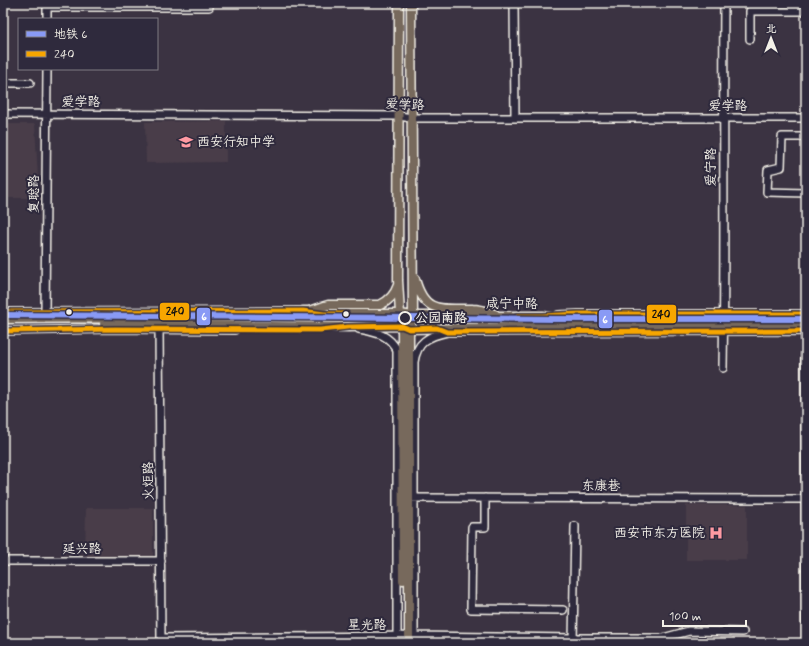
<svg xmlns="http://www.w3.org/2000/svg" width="809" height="646" font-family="Mynerve,'LXGW WenKai TC',sans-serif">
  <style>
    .built { fill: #493d49 }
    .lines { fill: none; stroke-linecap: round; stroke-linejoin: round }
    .minor-casing { stroke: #f4f1e8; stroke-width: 10 }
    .major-casing { stroke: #f4f1e8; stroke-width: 11 }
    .minor { stroke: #2f2a3d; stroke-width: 7 }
    .major { stroke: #77695c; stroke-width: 8 }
    .bus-1-casing { stroke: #2f2a3d; stroke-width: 8 }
    .bus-1 { stroke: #f7a600; stroke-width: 5 }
    .metro-1-casing { stroke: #2f2a3d; stroke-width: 9 }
    .metro-1 { stroke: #899af5; stroke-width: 6 }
    .bus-dot { fill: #f4f1e8; stroke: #2f2a3d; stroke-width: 1.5 }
    .stop-dot { fill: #2f2a3d; stroke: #f4f1e8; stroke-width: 2 }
    .labels { text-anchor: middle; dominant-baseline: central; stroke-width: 4; stroke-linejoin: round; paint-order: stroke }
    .street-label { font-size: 13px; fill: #f4f1e8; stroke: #2f2a3d }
    .poi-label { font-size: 13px; fill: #f4f1e8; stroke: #2f2a3d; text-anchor: start }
    .stop-label { font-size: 13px; font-weight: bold; fill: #f4f1e8; stroke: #2f2a3d; text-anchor: start }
    .line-badge { stroke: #2f2a3d; stroke-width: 1.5 }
    .badge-label { font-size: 11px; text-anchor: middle; font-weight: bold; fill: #fff }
    .pale-badge-label { font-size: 11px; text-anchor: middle; font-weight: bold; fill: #111 }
  </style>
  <rect width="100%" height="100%" fill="#3b3342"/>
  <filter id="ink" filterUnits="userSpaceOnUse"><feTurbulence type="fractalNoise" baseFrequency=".025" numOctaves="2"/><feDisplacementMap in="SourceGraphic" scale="8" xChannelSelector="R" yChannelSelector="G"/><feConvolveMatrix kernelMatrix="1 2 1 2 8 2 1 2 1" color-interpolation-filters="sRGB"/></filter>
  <g filter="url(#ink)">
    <!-- built -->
    <path class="built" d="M226 121V162L146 163 145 122Z
      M3 124H35L39 198H3Z
      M686 505H747V560H686Z
      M86 508H153V556H85Z"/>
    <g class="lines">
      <defs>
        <path id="minor" d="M514 3 515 118
          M47 7H209V3
          M47 19V3
          M750 39V11H806
          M3 83H30
          M3 114 399 116 412 118H806
          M806 137H782L781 167 768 170 767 192 806 193
          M3 312 303 311 308 312
          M805 314 806 643
          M45 315 47 69
          M558 315 578 314H806
          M159 325 161 643
          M359 329C374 332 390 334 397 351V643
          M439 329 447 332 806 331
          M3 331 115 329 235 330
          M723 368C725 247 723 125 724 3
          M404 498 805 499
          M485 498V527H472L471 609 563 610
          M3 561H161
          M161 638 414 636 573 638H663L689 631 743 632
          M573 642 575 526
          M414 643V362C417 342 428 336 447 332"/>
        <path id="major" d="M399 3 398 280 400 314 402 326 403 580
          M415 279C425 316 443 308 473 309 481 309 488 312 495 314
          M303 311C312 312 319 307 328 305H380C389 301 395 294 398 285
          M3 319 304 317 324 314H400L413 316H543L575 320 806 319
          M104 324 348 327 402 326 409 329 576 326 724 325 806 326
          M409 643V329L413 316 411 3"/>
      </defs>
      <!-- minor casing -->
      <use href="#minor" class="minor-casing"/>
      <!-- major casing -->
      <use href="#major" class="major-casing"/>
      <!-- minor -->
      <use href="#minor" class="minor"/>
      <!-- major -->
      <use href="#major" class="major"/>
      <defs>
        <path id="bus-1" d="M3 312 303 311 324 314H346
          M517 316H543L578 314H806
          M3 331 115 329 320 330 348 327 402 326 409 329 437 328 447 332 806 331"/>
      </defs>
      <!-- bus-1 casing -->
      <use href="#bus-1" class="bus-1-casing"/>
      <!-- bus-1 -->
      <use href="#bus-1" class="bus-1"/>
      <defs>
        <path id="metro-1" d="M3 315 555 319H806"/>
      </defs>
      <!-- metro-1 casing -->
      <use href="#metro-1" class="metro-1-casing"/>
      <!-- metro-1 -->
      <use href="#metro-1" class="metro-1"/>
    </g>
  </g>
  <!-- icons -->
  <defs>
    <symbol id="school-bare" viewBox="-9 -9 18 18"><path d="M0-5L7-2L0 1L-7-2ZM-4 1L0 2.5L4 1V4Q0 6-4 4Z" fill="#ff9aa2" stroke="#2f2a3d" stroke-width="2.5" paint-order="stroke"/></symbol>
    <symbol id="hospital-bare" viewBox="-9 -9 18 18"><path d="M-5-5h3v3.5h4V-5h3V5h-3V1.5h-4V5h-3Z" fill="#ff9aa2" stroke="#2f2a3d" stroke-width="2.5" paint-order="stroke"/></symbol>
  </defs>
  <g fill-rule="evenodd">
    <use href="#school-bare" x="176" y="132" width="20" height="20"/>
    <use href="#hospital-bare" x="706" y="523" width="20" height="20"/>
  </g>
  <!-- markers -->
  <g class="bus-dot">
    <circle cx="69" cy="312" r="3.5"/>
    <circle cx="346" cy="314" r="3.5"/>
  </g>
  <circle class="stop-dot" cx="405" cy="318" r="6"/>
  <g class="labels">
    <!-- street labels -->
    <g class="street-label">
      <text x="81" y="102">爱学路</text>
      <text transform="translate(405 105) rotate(3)">爱学路</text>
      <text x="728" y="106">爱学路</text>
      <text transform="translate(711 167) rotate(-90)">爱宁路</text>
      <text transform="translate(34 194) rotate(-90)">复聪路</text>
      <text x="512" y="304">咸宁中路</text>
      <text transform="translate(149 481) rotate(-91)">火炬路</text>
      <text x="601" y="486">东康巷</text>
      <text x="82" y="549">延兴路</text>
      <text x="367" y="625">星光路</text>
    </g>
    <!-- poi labels -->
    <g class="poi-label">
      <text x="197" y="142">西安行知中学</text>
      <text x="705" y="533" text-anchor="end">西安市东方医院</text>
    </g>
    <!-- stop labels -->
    <g class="stop-label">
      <text x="415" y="318">公园南路</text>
    </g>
  </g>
  <g class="line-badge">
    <rect x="159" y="302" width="31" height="19" rx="4" fill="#f7a600"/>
    <rect x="646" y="304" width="31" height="20" rx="4" fill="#f7a600"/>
    <rect x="196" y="307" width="15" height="19" rx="4" fill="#899af5"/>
    <rect x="598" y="309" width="15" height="20" rx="4" fill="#899af5"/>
  </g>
  <g class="badge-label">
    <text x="204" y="320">6</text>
    <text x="605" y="323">6</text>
  </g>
  <g class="pale-badge-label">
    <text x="175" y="315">240</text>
    <text x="661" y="318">240</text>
  </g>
  <!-- margin -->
  <rect width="809" height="646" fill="none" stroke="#2f2a3d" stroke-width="16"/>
  <rect x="8" y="8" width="793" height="630" fill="none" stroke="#f4f1e8" stroke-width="1.5" filter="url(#ink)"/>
  <!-- legend -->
  <rect x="18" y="18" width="140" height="52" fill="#2f2a3d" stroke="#7e7a81"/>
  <rect x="26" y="31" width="20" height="6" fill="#899af5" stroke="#7e7a81"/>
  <text x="54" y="38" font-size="12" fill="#f4f1e8">地铁 6</text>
  <rect x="26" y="51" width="20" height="6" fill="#f7a600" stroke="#7e7a81"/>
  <text x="54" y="58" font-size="12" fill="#f4f1e8">240</text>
  <!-- north arrow -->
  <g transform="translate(771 38)" stroke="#2f2a3d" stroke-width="3" paint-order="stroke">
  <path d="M0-3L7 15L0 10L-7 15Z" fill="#f4f1e8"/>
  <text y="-6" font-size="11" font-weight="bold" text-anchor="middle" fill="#f4f1e8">北</text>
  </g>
  <!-- scale -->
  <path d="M663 620v6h83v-6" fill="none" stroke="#f4f1e8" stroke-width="2"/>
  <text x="669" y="620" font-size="12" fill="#f4f1e8" stroke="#2f2a3d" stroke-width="3" paint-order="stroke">100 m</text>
</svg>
